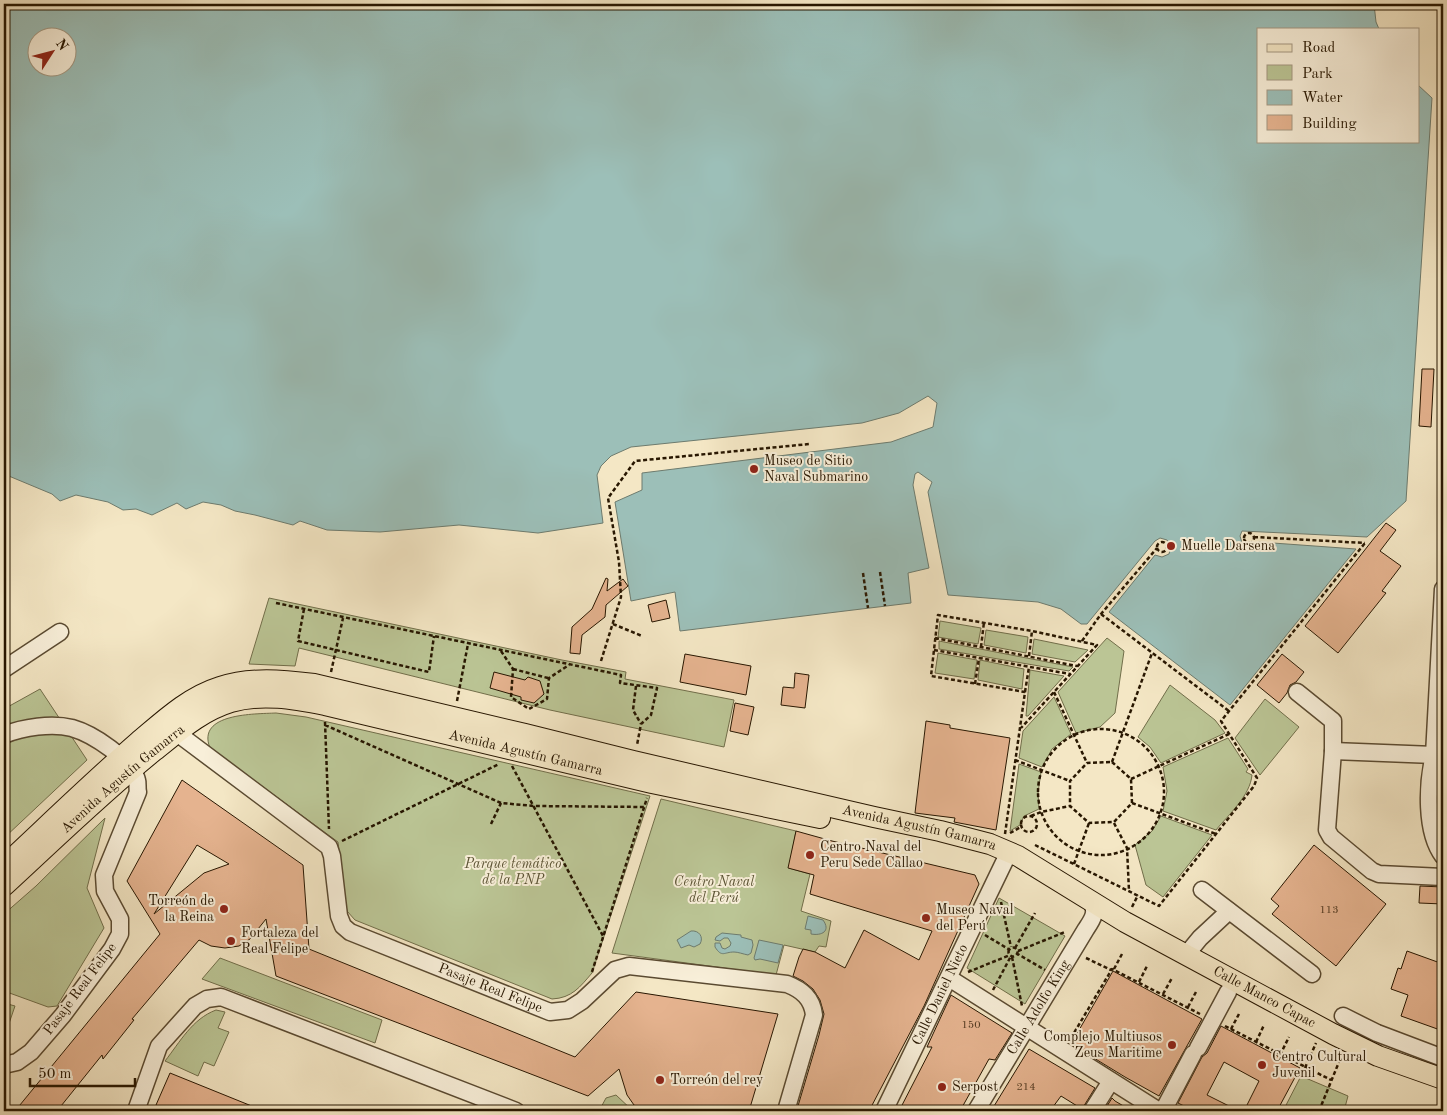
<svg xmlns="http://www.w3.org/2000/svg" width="1447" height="1115" font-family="'Old Standard TT',serif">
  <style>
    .green { fill: #bbc595; stroke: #716e4a }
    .water { fill: #9cbfb8; stroke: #6d7b6e; fill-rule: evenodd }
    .building { fill: #e5b38f; stroke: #271600; fill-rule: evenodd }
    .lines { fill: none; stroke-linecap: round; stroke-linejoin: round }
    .minor-casing { stroke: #5a4a31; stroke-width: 19 }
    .major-casing { stroke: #271600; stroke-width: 22 }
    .path { stroke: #271600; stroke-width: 2.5; stroke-dasharray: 4 2.5; stroke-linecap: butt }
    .minor { stroke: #f8efd9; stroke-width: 16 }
    .major { stroke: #f4e7c5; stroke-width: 20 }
    .poi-dot { fill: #8f2418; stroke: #f8efd9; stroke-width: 2 }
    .labels { text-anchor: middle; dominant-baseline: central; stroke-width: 4; stroke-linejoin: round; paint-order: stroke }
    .number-label { font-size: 11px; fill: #563d24 }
    .poi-label { font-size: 14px; fill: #271600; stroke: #f8efd9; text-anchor: start }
    .street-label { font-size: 14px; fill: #271600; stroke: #f8efd9 }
    .park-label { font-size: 14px; font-style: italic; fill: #5b5334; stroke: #f8efd9 }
  </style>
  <rect width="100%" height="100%" fill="#f4e7c5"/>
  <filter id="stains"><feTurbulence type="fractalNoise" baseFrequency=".004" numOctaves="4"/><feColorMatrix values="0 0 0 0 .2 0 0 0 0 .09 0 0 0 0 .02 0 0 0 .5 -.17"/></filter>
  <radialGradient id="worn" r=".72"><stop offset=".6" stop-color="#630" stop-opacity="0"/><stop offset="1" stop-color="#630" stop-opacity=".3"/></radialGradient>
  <!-- green -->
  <path class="green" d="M269 598 562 660 626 672 625 679 734 700 724 747 550 710 299 648 295 666 249 664Z
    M940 621 981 628 978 644 938 637Z
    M986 630 1028 637 1026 653 984 645Z
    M1107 638 1124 651 1115 713 1100 727 1076 733 1058 692Z
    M1034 639 1088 650 1075 662 1032 654Z
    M939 641 1073 667 1069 671 939 649Z
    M938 653 977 660 974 679 935 673Z
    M980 660 1024 669 1022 689 978 680Z
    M1030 670 1064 676 1028 716H1026Z
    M1170 685 1215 720 1225 733 1161 763 1150 747 1138 737Z
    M40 689 87 760 4 838V709Z
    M1054 697 1071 734 1052 749 1042 767 1019 758 1023 731Z
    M1265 699 1299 727 1260 775 1235 738Z
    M276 713 306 717 650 796 592 973C580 987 572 998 552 999L355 920 347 911 345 901 338 842 210 748C196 713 255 714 276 713Z
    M1228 738 1248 769 1246 772 1252 775C1250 796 1229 814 1216 830L1163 811 1167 791 1163 767Z
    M1019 764 1041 772 1038 793 1039 809 1024 816 1020 825 1010 831Z
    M661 799 796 831 789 868 810 874 801 911 831 921 826 947 819 946 815 952 784 945 776 975 612 953Z
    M1161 816 1212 835 1163 897 1146 885 1135 845 1152 831Z
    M105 818 87 888 104 928 57 1006 48 1007 4 991V914L36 886Z
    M999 898 1065 936 1025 1004 967 968Z
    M220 958 382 1020 375 1043 202 979Z
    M4 1003 15 1006 4 1038Z
    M216 1010 225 1012 218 1028 229 1032 214 1066 204 1062 198 1076 165 1061C180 1042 192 1019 216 1010Z
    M1301 1076 1348 1096 1344 1111H1283Z
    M616 1095 633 1111H599L606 1098Z"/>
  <!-- water -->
  <path class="water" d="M4 4H1374L1376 22 1379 29H1258V141H1418V85L1432 98 1406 501 1367 537 1242 531 1240 536 1242 543 1249 547 1259 542 1356 549 1230 705 1109 612 1155 555 1162 557 1169 554 1171 546 1167 540 1160 538 1155 541 1087 624H1081L1061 609 1038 602 948 595 928 492 932 482 918 472 915 474 913 485 929 568 908 573 911 603 680 631 675 592 631 601 615 502 642 490V473L891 442 933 427 937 403 928 396 899 413 862 423 631 447 611 456 601 466 597 475 603 523 538 533 459 525 380 532 327 530 300 521 293 525 255 515 235 511 221 505 203 502 186 509 177 503 152 515 136 509 123 510 108 502 76 495 60 501 52 494 4 474ZM38 38H68V68H38Z
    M808 916 823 920C831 931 822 936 811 934V930L805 929Z
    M691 931C699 930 704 937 700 944L694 947 689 945 681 948 677 940Z
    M722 933 741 935V937L752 940 753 945 751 953 748 955C743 954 738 952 734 952 724 952 722 958 715 947V943H720L722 948 725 949 730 946 731 943 728 938H724L720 941 715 940 716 937Z
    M759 940 783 945 778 963 760 959 755 960 754 958Z"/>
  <!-- building -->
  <path class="building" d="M1422 369H1434L1431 427 1419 426Z
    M1386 523 1396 530 1380 551 1401 566 1382 591 1386 593 1338 653 1305 626Z
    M606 578 608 579 607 591 623 579 628 586 606 605 605 617 582 635 580 654 570 653 572 627 592 609Z
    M666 600 670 618 652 622 648 605Z
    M685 654 751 666 746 695 680 682Z
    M1282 654 1304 672 1296 682 1290 685 1287 693 1279 703 1257 685Z
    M494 672 525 680 528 677 540 681 544 694 534 703 521 700V697L490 688Z
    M795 673 809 675 805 708 781 705 783 687 794 688Z
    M735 703 754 707 748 735 730 731Z
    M926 721 950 725V728L1010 738 996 830 954 822 955 818 915 813Z
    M182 780 303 865 309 949 575 1057 636 992 778 1014 749 1111H642L634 1105 627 1095 619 1069 588 1096 276 976 266 919 250 939 239 946 225 948 211 946 199 940 132 1019 134 1020 103 1059 102 1055 57 1111H15L160 934 127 881ZM197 845 229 864 204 873 154 914Z
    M796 831 832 841 975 875 979 884 924 1006 869 1111H811L798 1106 819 1035 824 1014 820 1000 813 989 803 981 793 976 799 957 803 949 815 952 845 968 864 930 919 960 932 931 810 894 814 875 788 868Z
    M1314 845 1386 904 1336 966 1272 914 1279 906 1271 899Z
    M1420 886 1443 887V904L1419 903Z
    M1407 951 1443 964V996L1440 1005 1443 1007V1031L1401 1016 1408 995 1391 989 1398 968 1401 969Z
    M1113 971 1202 1019 1159 1096 1125 1077 1071 1044Z
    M951 995 1012 1033 995 1060 989 1059 960 1111H899L932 1047H927Z
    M1221 1026 1300 1068 1277 1111H1244L1259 1081 1224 1062 1207 1095 1239 1111H1194L1178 1103 1202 1057 1207 1053Z
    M1029 1049 1095 1088 1082 1109 1061 1096 1050 1111H991Z
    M170 1073 264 1111H171L156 1105Z
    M1112 1098 1115 1101 1132 1111H1104Z"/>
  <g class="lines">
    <defs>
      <g id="minor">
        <path d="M1443 589 1434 755C1427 784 1425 832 1443 856"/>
        <path d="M4 669 60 632"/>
        <path d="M1297 692 1333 721V751L1327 830 1331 837 1372 871 1379 874 1443 877"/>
        <path id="s1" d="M177 733 329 847 332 856 339 916 343 926 350 932 550 1012 568 1010 582 1001 615 970 629 966 787 984C802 990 812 998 814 1015L786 1111"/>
        <path d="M4 735C23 727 52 723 72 728 93 734 131 759 137 780 138 783 137 788 138 792L104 875 105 891 120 919V934L112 949 63 1015 31 1052 17 1062 4 1065"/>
        <path d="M1333 751 1434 755"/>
        <path d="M1202 890 1312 974"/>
        <path d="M1186 955 1200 938 1229 911"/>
        <path d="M949 978 1159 1111"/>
        <path d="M1343 1016 1377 1033 1443 1058"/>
        <path d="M1198 1048 1228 992"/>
        <path d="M137 1111V1108L159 1046 195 1006 207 999 221 997 516 1111"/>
        <path id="s2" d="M884 1111 1009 852"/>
        <path id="s3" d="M976 1111 1086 929C1092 920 1098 912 1091 901"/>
        <path d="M1092 1111 1111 1081"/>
        <path d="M1163 1111 1193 1054"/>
      </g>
      <g id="major">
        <path id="s4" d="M4 866C48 825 92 782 138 742 163 721 188 697 220 687 251 677 282 680 314 684L525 734 633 761 874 817 940 831 990 844 1018 856 1125 922 1333 1034 1378 1056 1443 1079"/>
        <path id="s5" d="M4 886C53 841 102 793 154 751 178 732 201 711 231 702 262 693 294 699 325 705L652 783 820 818"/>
      </g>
    </defs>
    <!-- minor casing -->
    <use href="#minor" class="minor-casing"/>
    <!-- major casing -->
    <use href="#major" class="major-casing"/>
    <!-- path -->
    <path class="path" d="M1244 538a5 5 0 1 1 10 0a5 5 0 1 1-10 0Z
      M1254 537 1365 543
      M1157 547a5 5 0 1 1 10 0a5 5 0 1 1-10 0Z
      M880 572 885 606
      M863 573 868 608
      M276 603 621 675 620 683 657 688 651 715 641 724 637 745
      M304 609 298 641 429 672 434 636
      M1101 614 1229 711
      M613 624 642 636
      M935 638 1077 666
      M1082 641 1101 614 1157 548
      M981 647 984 622
      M934 650 1070 674
      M501 651 513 669 511 697 529 709 547 699 549 678 569 665
      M1029 656 1032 631
      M601 661 621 597 619 562 608 498 635 461 809 444
      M513 669 548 678
      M331 672 343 618
      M975 684 979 658
      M636 686 633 710 641 724
      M1025 692 1029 667
      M1054 692 1087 763
      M457 701 468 644
      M325 722 329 829
      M325 725 501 803 534 806 645 807
      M1038 792a63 63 0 1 1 126 0a63 63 0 1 1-126 0Z
      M1015 760 1070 781
      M1112 762 1131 779 1132 803 1114 822 1089 823 1070 806V781L1087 763Z
      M1112 762 1152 653
      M512 766 603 936
      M1131 779 1229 734
      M1132 803 1216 834
      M1021 824a8 8 0 1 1 16 0a8 8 0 1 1-16 0Z
      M1031 816 1041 812 1070 806
      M1114 823 1127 848 1129 891
      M491 824 501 803
      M1010 833 1021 827
      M1005 834 1025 692 931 676 938 615 1032 631 1097 645 1021 728
      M342 841 499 764
      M1035 845 1159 906 1254 786 1257 778 1221 721 1365 543
      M1074 864 1089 823
      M1001 902 1011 947
      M1132 907 1138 895
      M985 935 1010 950
      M1008.5 952a4.5 4.5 0 1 1 9 0a4.5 4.5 0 1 1-9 0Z
      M1015 948 1035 913
      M1018 951 1065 932
      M1016 953 1045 970
      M1012 957 1022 1006
      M1086 958 1111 970
      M1114 969 1122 954
      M592 972 647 798
      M968 972 1010 955
      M1139 982 1147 966
      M993 990 1011 956
      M1163 994 1172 978
      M1188 1007 1197 990
      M1225 1026 1331 1080
      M1231 1029 1240 1012
      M1071 1038 1112 969 1200 1014
      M1256 1042 1264 1025
      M1280 1055 1289 1037
      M1305 1068 1316 1043
      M1319 1111 1341 1057"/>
    <!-- minor -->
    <use href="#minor" class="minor"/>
    <!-- major -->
    <use href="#major" class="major"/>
  </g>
  <!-- markers -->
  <g class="poi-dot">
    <circle cx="754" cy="469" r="5"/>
    <circle cx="1171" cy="546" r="5"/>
    <circle cx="810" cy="855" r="5"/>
    <circle cx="224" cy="909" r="5"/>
    <circle cx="926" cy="918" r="5"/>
    <circle cx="231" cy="941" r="5"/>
    <circle cx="1172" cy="1045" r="5"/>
    <circle cx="1262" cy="1065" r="5"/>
    <circle cx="660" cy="1080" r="5"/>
    <circle cx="942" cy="1087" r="5"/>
  </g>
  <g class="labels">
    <!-- number labels -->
    <g class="number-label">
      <text x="1329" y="910">113</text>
      <text x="971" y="1025">150</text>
      <text x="1026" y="1087">214</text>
    </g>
    <!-- poi labels -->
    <g class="poi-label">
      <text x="764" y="461">Museo de Sitio<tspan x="764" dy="16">Naval Submarino</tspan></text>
      <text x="1181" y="546">Muelle Darsena</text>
      <text x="820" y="847">Centro Naval del<tspan x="820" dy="16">Peru Sede Callao</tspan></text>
      <text x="214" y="901" text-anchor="end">Torreón de<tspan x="214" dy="16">la Reina</tspan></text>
      <text x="936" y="910">Museo Naval<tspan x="936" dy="16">del Perú</tspan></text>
      <text x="241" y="933">Fortaleza del<tspan x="241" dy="16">Real Felipe</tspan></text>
      <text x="1162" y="1037" text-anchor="end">Complejo Multiusos<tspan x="1162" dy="16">Zeus Maritime</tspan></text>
      <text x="1272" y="1057">Centro Cultural<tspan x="1272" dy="16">Juvenil</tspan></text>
      <text x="670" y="1080">Torreón del rey</text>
      <text x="952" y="1087">Serpost</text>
    </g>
    <!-- street labels -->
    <g class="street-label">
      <text stroke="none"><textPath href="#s5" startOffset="595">Avenida Agustín Gamarra</textPath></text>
      <text stroke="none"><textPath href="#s5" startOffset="160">Avenida Agustín Gamarra</textPath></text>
      <text stroke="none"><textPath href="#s4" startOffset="999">Avenida Agustín Gamarra</textPath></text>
      <text stroke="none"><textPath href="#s1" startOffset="431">Pasaje Real Felipe</textPath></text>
      <text transform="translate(80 989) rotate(-53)">Pasaje Real Felipe</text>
      <text stroke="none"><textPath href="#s2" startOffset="129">Calle Daniel Nieto</textPath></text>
      <text stroke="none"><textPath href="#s4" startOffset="1386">Calle Manco Capac</textPath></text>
      <text stroke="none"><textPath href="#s3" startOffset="121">Calle Adolfo King</textPath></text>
    </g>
    <!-- park labels -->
    <g class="park-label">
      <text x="513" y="864">Parque temático<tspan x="513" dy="16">de la PNP</tspan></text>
      <text x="714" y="882">Centro Naval<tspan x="714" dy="16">del Perú</tspan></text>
    </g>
  </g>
  <!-- margin -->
  <rect width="1447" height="1115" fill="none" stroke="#f4e7c5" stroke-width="20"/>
  <rect x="5" y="5" width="1437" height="1105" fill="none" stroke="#271600" stroke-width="2.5"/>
  <rect x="10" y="10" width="1427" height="1095" fill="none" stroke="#271600"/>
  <!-- legend -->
  <rect x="1257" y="28" width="162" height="115" fill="#f8efd9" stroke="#a49882"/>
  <rect x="1267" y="44" width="25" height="8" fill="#f4e7c5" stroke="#a49882"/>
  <text x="1302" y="52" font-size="15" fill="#271600">Road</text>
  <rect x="1267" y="65" width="25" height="15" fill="#bbc595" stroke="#a49882"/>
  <text x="1302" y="78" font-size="15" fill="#271600">Park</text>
  <rect x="1267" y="90" width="25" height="15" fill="#9cbfb8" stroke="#a49882"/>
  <text x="1302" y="102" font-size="15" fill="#271600">Water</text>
  <rect x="1267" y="115" width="25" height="15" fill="#e5b38f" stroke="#a49882"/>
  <text x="1302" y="128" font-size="15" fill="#271600">Building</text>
  <!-- north arrow -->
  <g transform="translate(52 52) rotate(54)"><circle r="24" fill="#f8efd9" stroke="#a49882"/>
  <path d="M0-4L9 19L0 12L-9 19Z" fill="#8f2418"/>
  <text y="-8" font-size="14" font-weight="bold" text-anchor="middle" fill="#271600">N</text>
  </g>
  <!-- scale -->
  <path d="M30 1078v8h105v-8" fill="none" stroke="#271600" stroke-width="2.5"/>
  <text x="38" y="1078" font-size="15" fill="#271600" stroke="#f8efd9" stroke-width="4" paint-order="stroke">50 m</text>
  <rect width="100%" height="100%" filter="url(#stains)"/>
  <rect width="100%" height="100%" fill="url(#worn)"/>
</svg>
